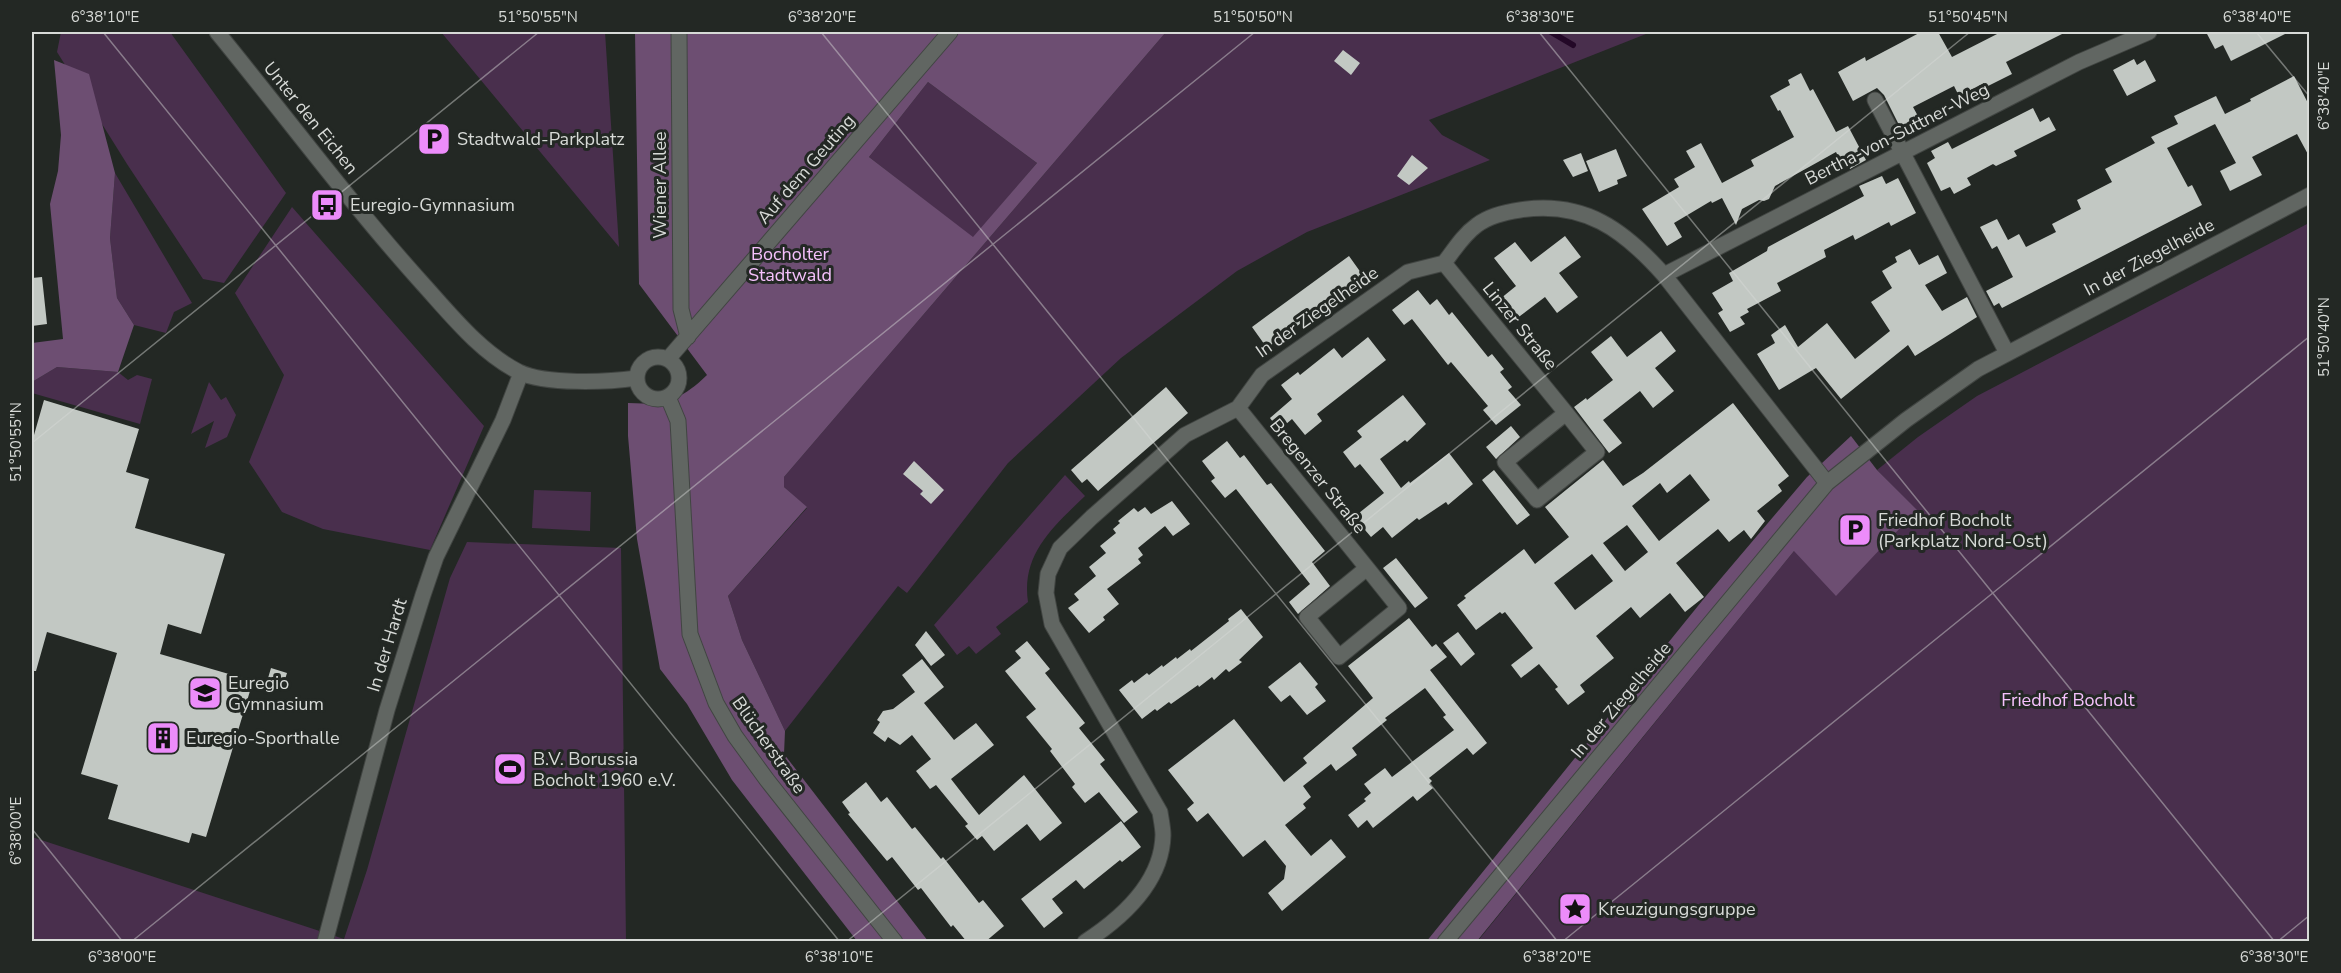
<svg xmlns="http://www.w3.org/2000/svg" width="2341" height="973" font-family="'Nunito Sans',sans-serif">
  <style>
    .green { fill: #492f4d }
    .forest { fill: #6d4e72; fill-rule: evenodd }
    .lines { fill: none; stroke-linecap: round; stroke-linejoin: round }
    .stream { stroke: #230827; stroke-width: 6 }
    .building { fill: #c2c8c3; fill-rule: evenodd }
    .minor-casing { stroke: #414542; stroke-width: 17 }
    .minor { stroke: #616662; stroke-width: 15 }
    .ticks { fill: none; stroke: #d7dad7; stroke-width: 1.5; stroke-opacity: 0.45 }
    .labels { text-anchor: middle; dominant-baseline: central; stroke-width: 6; stroke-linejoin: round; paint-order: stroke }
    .street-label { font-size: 18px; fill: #d7dad7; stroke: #232824 }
    .poi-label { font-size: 18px; fill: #d7dad7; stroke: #232824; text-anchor: start }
    .park-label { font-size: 18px; fill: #f5c1fc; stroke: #232824 }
    .neatline { fill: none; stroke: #d7dad7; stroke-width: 2 }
    .ticks-label { font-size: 15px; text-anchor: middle; fill: #d7dad7 }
  </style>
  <rect width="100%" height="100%" fill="#232824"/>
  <!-- green -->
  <path class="green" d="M61 32H170L286 193 224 283 203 279 127 164 57 52Z
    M441 32H605L619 247Z
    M1166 32H1651L1429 120 1442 135 1490 160 1307 232 1237 271 1121 358 1008 463 907 593 898 586 785 731 742 640 728 596 807 508 784 487V477Z
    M928 82 1037 163 973 238 869 157Z
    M115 173 192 303 174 312 166 333 134 325 117 298 110 238Z
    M292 207 484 426 430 550 323 529 282 512 249 462 284 375 235 293Z
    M2309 223V941L1477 942 1794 551 1917 511 1877 470 1918 437 1977 396Z
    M57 367 118 372 128 380 137 375 152 379 140 424 32 393V382Z
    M209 382 221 400 226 397 236 415 227 437 205 448 214 421 191 434Z
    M1065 475 1085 496C1053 527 1021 554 1028 602L996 627 1001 634 976 654 969 646 957 655 934 625Z
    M534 490 591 492 590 531 532 528Z
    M467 542 621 548 626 941 32 942V837L344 939 367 870 450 578Z"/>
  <!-- forest -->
  <path class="forest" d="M635 32H1166L784 477V487L807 507 728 596 742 640 785 731 784 754 928 941H857L732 780 687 704 660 669 637 539 628 436V403C665 405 680 401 707 375L639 284ZM928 82 1037 163 973 237 869 157Z
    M54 60 89 74 115 173 110 238 117 298 134 325 118 372 57 367 32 382V343L63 339 50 204 58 171 61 135Z
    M1851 436 1877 470 1917 510 1836 596 1794 551 1477 941 1426 942 1706 596 1807 477Z"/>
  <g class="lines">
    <!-- stream -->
    <path class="stream" d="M1551 32 1573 45"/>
  </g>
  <!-- building -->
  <path class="building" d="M1921 32H1938L1952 57 2001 32H2066L2006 62 2012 74 1986 87 1984 83 1959 96 1954 86 1913 107 1919 118 1900 127 1884 95 1877 88 1853 101 1838 72 1865 57 1866 61Z
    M2206 32H2289L2231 61 2223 45 2215 49Z
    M1343 50 1360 63 1351 75 1334 61Z
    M2134 59 2137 65 2145 60 2156 81 2127 96 2113 70Z
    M1801 73 1810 91 1813 89 1836 132 1848 126 1866 160 1850 169 1848 164 1843 166 1836 152 1775 186 1769 199 1764 201 1759 200 1742 209 1736 225 1722 198 1712 203 1711 201 1674 223 1682 237 1667 246 1642 209 1679 187 1674 179 1695 167 1686 151 1701 143 1722 183 1754 166 1751 160 1794 137 1780 110 1778 111 1770 96 1790 85 1788 80Z
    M2294 76 2310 107V158L2297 134 2252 157 2262 175 2230 191 2220 171 2236 163 2215 124 2167 148 2188 187 2192 185 2202 205 2002 308 1999 303 1994 306 1986 291 2013 277 1997 246 1992 249 1980 227 1997 219 2008 240 2019 234 2026 247 2056 232 2052 224 2081 209 2077 200 2112 182 2105 169 2155 143 2151 137 2178 124 2174 116 2216 96 2225 114 2251 101 2250 99Z
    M2033 108 2040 122 2049 117 2056 130 2014 151 2017 156 1996 166 1993 164 1967 178 1971 185 1954 194 1950 187 1941 191 1927 163 1935 158 1931 151 1948 142 1952 149Z
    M1616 149 1627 176 1617 180 1618 184 1599 192 1586 161Z
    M1581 153 1588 171 1573 177 1563 160Z
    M1412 155 1428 168 1409 185 1397 176Z
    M1882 176 1886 184 1898 178 1916 213 1891 226 1889 222 1855 240 1853 235 1824 250 1826 257 1777 283 1781 291 1747 309 1749 312 1740 317 1745 324 1730 332 1718 313 1723 310 1712 293 1733 281 1729 273 1767 251 1768 247 1781 240 1864 196 1859 186Z
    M1565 236 1581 257 1559 273 1578 297 1557 313 1545 297 1516 319 1500 299 1516 286 1494 258 1515 242 1531 262Z
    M1910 249 1919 265 1938 255 1947 273 1925 285 1942 311 1967 297 1977 317 1915 356 1908 345 1841 399 1816 368 1779 390 1757 354 1775 343 1771 335 1785 325 1798 347 1827 323 1855 359 1890 331 1871 302 1892 288 1882 271 1897 262 1895 257Z
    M1349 256 1364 277 1267 348 1252 327Z
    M42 277 47 324 32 326V278Z
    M1418 290 1430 305 1437 299 1449 315 1452 312 1488 357 1492 354 1504 369 1500 372 1512 387 1508 390 1521 405 1496 425 1483 410 1488 406 1451 362 1448 365 1412 319 1404 325 1392 310Z
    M1661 331 1676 351 1655 368 1674 391 1653 408 1640 391 1603 420 1622 443 1609 453 1574 407 1586 398 1587 400 1613 380 1591 352 1611 336 1627 357Z
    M1368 337 1386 360 1317 414 1322 421 1305 435 1292 419 1279 430 1270 418 1292 399 1281 385 1298 372 1300 375 1334 348 1342 358Z
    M1166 387 1188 413 1098 491 1087 479 1082 483 1071 470Z
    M1403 395 1426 424 1407 442 1405 440 1380 459 1401 488 1409 481 1410 483 1449 453 1473 484 1448 505 1446 502 1419 520 1417 518 1392 538 1383 527 1371 537 1354 517 1384 493 1360 464 1355 468 1343 452 1362 437 1357 431Z
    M44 400 139 429 126 472 149 479 135 528 225 554 201 634 168 624 160 654 253 681 206 837 192 833 189 843 108 819 118 785 81 774 117 653 47 632 36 671H32V442Z
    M1733 403 1789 476 1778 485 1782 491 1757 511 1765 521 1751 539 1744 530 1729 542 1718 529 1676 563 1704 597 1685 612 1670 593 1640 618 1631 607 1596 636 1614 658 1580 685 1585 692 1568 705 1555 689 1558 687 1539 664 1521 678 1511 665 1533 648 1505 612 1502 614 1500 612 1476 630 1457 605 1466 598 1464 596 1524 549 1535 564 1569 537 1545 507 1603 460 1623 486 1643 473ZM1690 474 1710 500 1659 541 1632 506 1660 483 1667 493ZM1627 525 1648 552 1625 571 1603 543ZM1592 554 1613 581 1575 610 1554 583Z
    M1511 426 1520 437 1496 459 1486 447Z
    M1227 441 1240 458 1244 455 1267 485 1271 483 1325 551 1312 562 1330 586 1298 614 1289 602 1310 584 1236 489 1225 498 1211 481 1215 478 1202 461Z
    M914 461 944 490 931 504 920 494 923 491 903 474Z
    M1494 470 1530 515 1517 525 1482 480Z
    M1172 501 1190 524 1173 536 1165 526 1138 548 1143 555 1138 559 1141 563 1107 589 1119 604 1103 617 1105 620 1089 633 1068 608 1079 600 1074 594 1096 576 1089 567 1106 553 1100 546 1116 533 1113 529 1120 523 1118 521 1134 508 1138 512 1145 507 1151 514Z
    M1396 558 1428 598 1415 608 1383 568Z
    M1241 609 1263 637 1239 660 1242 662 1229 672 1226 669 1214 680 1212 677 1199 687 1198 685 1171 704 1169 702 1157 711 1155 709 1142 719 1119 690 1132 680 1134 683 1147 673 1149 675 1162 665 1163 667 1176 657 1177 659 1190 649 1191 651 1229 621 1228 619Z
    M1409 618 1432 647 1436 644 1447 657 1430 670 1487 743 1473 755 1467 748 1429 778 1432 781 1429 784 1433 788 1417 801 1413 796 1373 828 1367 820 1358 828 1348 815 1366 801 1364 799 1371 793 1364 784 1385 768 1392 777 1454 730 1443 717 1446 715 1425 688 1385 718 1387 720 1352 748 1357 755 1336 771 1331 764 1303 786 1311 797 1303 804 1306 808 1285 825 1311 856 1331 839 1346 857 1282 911 1268 893 1284 879 1286 866 1265 840 1243 857 1208 813 1197 822 1187 809 1194 803 1168 770 1234 719 1284 782 1307 763 1303 758 1373 698 1348 666Z
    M926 631 945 655 931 666 915 645Z
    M1458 632 1475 654 1461 666 1443 643Z
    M1027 641 1050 669 1045 673 1085 723 1079 728 1105 760 1100 764 1138 812 1124 823 1099 792 1085 803 1072 787 1075 784 1050 751 1052 749 1026 717 1036 709 1005 671 1021 658 1015 651Z
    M922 659 944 687 924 703 954 740 976 723 994 745 951 779 979 815 1024 775 1062 823 1040 841 1027 824 994 851 982 836 977 840 965 826 968 824 936 785 930 789 916 771 931 759 912 735 900 745 888 737 885 742 873 733 880 722 877 720 883 711 893 709 915 692 902 675Z
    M1300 662 1318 684 1315 687 1326 701 1307 715 1290 695 1281 702 1268 687Z
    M271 668 287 673 282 689 266 685Z
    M866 782 881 802 887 797 912 829 915 827 941 859 943 857 979 903 983 900 1004 926 985 942H967L953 925 951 927 921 888 918 890 892 857 887 861 848 814 850 813 842 802Z
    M1121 821 1141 847 1122 862 1120 860 1084 889 1076 880 1052 899 1063 913 1044 928 1021 899Z"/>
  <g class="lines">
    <defs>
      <path id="minor" d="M217 32C285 115 350 203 422 283 451 315 480 352 519 372 546 385 608 382 637 378
        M679 32 681 309 688 337
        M1875 100 2007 353
        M1444 263 1566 413 1505 462 1537 500 1597 452 1566 413
        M1664 275 2079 62 2149 32
        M637 378a21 21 0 1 1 42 0a21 21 0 1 1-42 0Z
        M668 359 950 32
        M668 397 678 421 690 634 716 703 735 736 767 780 895 942
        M1238 408 1367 568 1307 617 1339 657 1399 608 1367 568
        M325 942 387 710 423 595 436 557 503 420 521 373
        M1085 942C1122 918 1162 883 1163 835 1163 828 1161 819 1160 812L1052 624 1046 593 1048 574 1060 548 1092 517 1185 435 1238 408 1262 375 1408 272 1444 263C1454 250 1463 235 1477 225 1489 216 1506 212 1520 210 1584 200 1624 230 1664 275L1827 483
        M1445 942 1827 483 1906 420 1978 369 2310 195"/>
    </defs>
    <!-- minor casing -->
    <use href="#minor" class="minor-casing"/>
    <!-- minor -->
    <use href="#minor" class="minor"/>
  </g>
  <!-- ticks -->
  <path class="ticks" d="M103 32 840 942M821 32 1558 942M1539 32 2275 942M2256 32 2310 97M32 443 539 32M32 829 123 942M131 942 1255 32M846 942 1970 32M1562 942 2310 336M2277 942 2310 915"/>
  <!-- icons -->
  <defs>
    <symbol id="parking-square" viewBox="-11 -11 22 22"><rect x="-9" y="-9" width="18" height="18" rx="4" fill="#ec8cfa" stroke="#232824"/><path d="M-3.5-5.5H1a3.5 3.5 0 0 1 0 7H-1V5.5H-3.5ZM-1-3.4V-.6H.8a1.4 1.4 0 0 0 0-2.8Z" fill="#111"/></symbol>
    <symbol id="bus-square" viewBox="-11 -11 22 22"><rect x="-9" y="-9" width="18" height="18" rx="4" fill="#ec8cfa" stroke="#232824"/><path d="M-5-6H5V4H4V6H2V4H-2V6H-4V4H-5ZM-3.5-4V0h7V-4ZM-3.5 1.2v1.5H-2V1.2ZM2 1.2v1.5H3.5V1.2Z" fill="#111"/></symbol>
    <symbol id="school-square" viewBox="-11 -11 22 22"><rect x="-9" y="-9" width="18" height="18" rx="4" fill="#ec8cfa" stroke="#232824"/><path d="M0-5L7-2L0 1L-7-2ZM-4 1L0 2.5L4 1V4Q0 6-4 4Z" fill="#111"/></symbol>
    <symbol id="building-square" viewBox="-11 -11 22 22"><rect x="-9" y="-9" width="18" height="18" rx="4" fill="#ec8cfa" stroke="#232824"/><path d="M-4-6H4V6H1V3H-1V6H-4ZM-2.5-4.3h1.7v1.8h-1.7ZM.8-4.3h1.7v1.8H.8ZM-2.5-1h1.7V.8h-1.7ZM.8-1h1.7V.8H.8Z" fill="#111"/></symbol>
    <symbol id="stadium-square" viewBox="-11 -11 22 22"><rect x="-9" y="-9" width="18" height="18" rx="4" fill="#ec8cfa" stroke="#232824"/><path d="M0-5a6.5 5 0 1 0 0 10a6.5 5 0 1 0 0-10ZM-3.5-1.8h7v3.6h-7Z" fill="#111"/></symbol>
    <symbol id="sight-square" viewBox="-11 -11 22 22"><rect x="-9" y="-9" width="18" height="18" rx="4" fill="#ec8cfa" stroke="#232824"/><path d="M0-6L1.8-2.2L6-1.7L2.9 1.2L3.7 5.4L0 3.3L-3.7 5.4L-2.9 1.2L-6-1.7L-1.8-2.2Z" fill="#111"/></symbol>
  </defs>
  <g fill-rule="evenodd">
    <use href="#parking-square" x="415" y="120" width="38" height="38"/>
    <use href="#bus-square" x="308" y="186" width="38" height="38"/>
    <use href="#parking-square" x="1836" y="511" width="38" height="38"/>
    <use href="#school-square" x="186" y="674" width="38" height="38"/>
    <use href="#building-square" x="144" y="719" width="38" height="38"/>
    <use href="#stadium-square" x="491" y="750" width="38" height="38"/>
    <use href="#sight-square" x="1556" y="890" width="38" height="38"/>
  </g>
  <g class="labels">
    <!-- street labels -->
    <g class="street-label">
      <text transform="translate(311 118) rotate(51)">Unter den Eichen</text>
      <text transform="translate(1897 134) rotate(-27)">Bertha-von-Suttner-Weg</text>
      <text transform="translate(806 169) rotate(-49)">Auf dem Geuting</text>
      <text transform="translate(660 185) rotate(-90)">Wiener Allee</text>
      <text transform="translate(2149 257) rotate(-28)">In der Ziegelheide</text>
      <text transform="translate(1317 312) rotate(-35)">In der Ziegelheide</text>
      <text transform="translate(1520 326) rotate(51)">Linzer Straße</text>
      <text transform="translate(1318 476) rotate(51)">Bregenzer Straße</text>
      <text transform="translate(387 645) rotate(-73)">In der Hardt</text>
      <text transform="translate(1621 700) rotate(-50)">In der Ziegelheide</text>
      <text transform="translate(769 745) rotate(55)">Blücherstraße</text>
    </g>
    <!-- poi labels -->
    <g class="poi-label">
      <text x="457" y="139">Stadtwald-Parkplatz</text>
      <text x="350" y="205">Euregio-Gymnasium</text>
      <text x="1878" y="520">Friedhof Bocholt<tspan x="1878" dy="21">(Parkplatz Nord-Ost)</tspan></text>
      <text x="228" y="683">Euregio<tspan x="228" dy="21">Gymnasium</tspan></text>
      <text x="186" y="738">Euregio-Sporthalle</text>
      <text x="533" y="759">B.V. Borussia<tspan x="533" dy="21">Bocholt 1960 e.V.</tspan></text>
      <text x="1598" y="909">Kreuzigungsgruppe</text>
    </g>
    <!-- park labels -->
    <g class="park-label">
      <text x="790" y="254">Bocholter<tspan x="790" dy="21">Stadtwald</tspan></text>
      <text x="2068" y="700">Friedhof Bocholt</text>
    </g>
  </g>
  <!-- border -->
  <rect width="2341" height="973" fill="none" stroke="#232824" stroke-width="66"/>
  <rect x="33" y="33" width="2275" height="907" class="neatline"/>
  <g class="ticks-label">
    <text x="105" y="22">6°38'10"E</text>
    <text x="538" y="22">51°50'55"N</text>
    <text x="822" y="22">6°38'20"E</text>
    <text x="1253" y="22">51°50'50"N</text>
    <text x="1540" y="22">6°38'30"E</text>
    <text x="1968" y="22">51°50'45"N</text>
    <text x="2257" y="22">6°38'40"E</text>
    <text transform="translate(2324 96) rotate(-90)" y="5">6°38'40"E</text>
    <text transform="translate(2324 337) rotate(-90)" y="5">51°50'40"N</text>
    <text transform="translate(16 442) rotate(-90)" y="5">51°50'55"N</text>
    <text transform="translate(16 831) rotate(-90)" y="5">6°38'00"E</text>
    <text x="122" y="962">6°38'00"E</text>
    <text x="839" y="962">6°38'10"E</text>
    <text x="1557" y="962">6°38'20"E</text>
    <text x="2274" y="962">6°38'30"E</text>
  </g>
</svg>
